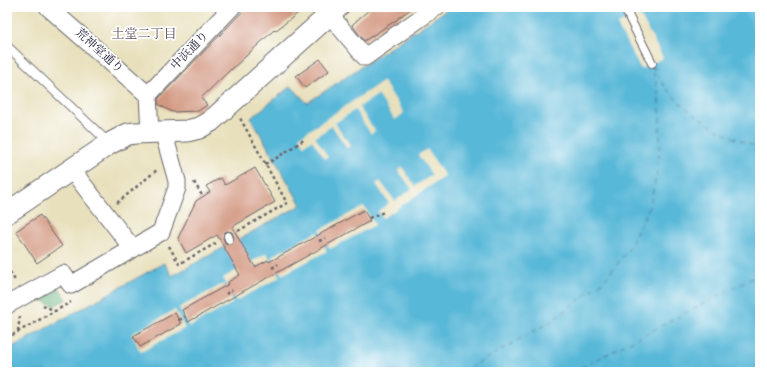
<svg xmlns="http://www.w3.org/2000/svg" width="767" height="379" font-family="'Old Standard TT','Noto Serif JP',serif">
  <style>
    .forest { fill: #5fac76; stroke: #406758 }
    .water { fill: #59b8d8; stroke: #3e6d8a }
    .pier { fill: #e8e0bc }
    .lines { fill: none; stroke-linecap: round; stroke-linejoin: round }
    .ferry { stroke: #385e7a; stroke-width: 1; stroke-dasharray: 5 4; stroke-linecap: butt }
    .building { fill: #d39881; fill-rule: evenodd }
    .service-casing { stroke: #676468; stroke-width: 10 }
    .minor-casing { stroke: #676468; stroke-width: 19 }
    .tertiary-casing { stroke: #676468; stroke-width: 23 }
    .path { stroke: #676468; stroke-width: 2.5; stroke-dasharray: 3 3; stroke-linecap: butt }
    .service { stroke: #fff; stroke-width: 8 }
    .minor { stroke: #fff; stroke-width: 17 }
    .tertiary { stroke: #fff; stroke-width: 21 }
    .labels { text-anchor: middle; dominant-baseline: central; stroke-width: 3.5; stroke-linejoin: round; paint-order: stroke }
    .street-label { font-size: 12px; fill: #22223b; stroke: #fff }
    .neighbourhood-label { font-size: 13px; fill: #604b54; stroke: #fff }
  </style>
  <rect width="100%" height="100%" fill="#fff"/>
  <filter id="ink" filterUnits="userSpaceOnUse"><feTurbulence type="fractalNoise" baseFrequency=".025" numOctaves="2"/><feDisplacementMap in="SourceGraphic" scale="8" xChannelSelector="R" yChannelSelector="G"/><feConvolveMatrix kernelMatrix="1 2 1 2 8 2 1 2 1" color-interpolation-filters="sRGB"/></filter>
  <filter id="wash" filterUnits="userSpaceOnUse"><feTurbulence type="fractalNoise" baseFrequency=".012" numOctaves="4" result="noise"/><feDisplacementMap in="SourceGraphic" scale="16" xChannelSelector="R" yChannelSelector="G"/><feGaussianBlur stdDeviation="0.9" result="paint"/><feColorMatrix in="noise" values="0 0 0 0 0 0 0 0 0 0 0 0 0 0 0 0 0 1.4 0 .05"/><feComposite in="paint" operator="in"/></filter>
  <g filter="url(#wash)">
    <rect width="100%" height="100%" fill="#e8e0bc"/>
    <!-- forest -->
    <path class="forest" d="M55 282 67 299 54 306 31 295Z"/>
    <!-- water -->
    <path class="water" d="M451 7H760V372H7V350L164 263 172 276 301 205 251 118 291 86 307 103Z"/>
    <!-- pier -->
    <path class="pier" d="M639 13 663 58 641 69 617 25Z
      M383 81 404 113 395 120 378 95 359 107 375 131 371 134 355 110 335 123 351 146 347 148 332 126 315 137 328 157 325 159 312 140 304 145 299 137Z
      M427 149 445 176 383 218 378 211 389 203 376 184 380 181 395 201 412 189 398 170 402 167 415 186 432 175 418 155Z
      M364 206 375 225 330 249 320 230Z
      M317 232 327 251 282 275 272 256Z
      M267 253 280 277 236 301 223 278Z
      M223 284 233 303 189 327 179 308Z
      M175 310 185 328 141 352 131 334Z"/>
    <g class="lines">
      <!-- ferry -->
      <path class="ferry" d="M653 66C657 73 661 83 667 89 692 118 725 136 760 148
        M462 372 550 322 605 280 628 250 650 205 656 176 660 148V112L658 90 652 66
        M573 372 760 274"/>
    </g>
    <g id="blocks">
      <!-- building -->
      <path class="building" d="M247 7H306L275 31 274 30 231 70V69L201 98 207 105 198 111 172 112 158 104V99Z
        M372 7H414L398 18V19L364 41 352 25Z
        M320 59 329 71 305 88 296 76Z
        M255 168 275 202 232 227 255 267 268 260 269 262 364 210 370 221 188 322 182 310 229 284 228 282 240 275 217 235 186 253 178 238 196 201 210 192 206 186 221 178 225 185ZM227 231 232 232 234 237 233 242 230 244 225 243 223 238 224 233Z
        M40 215 62 246 37 263 16 231Z
        M175 313 181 324 140 347 133 336Z"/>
    </g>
  </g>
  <g filter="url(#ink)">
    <use href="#blocks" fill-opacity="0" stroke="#676468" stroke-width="1"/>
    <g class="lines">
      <defs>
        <path id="service" d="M624 7 652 63
          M7 46 109 143
          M228 236 229 239"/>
        <path id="minor" d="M48 7 148 95
          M330 15 365 57 436 7
          M148 95 232 7
          M148 95 150 132
          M71 169 133 249
          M7 305 63 274 71 285 161 232 177 188V181L163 131"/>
        <path id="tertiary" d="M7 213 109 144 128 134 135 133 187 131 199 128 211 121 338 7"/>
      </defs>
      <!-- service casing -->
      <use href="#service" class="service-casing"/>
      <!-- minor casing -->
      <use href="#minor" class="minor-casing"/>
      <!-- tertiary casing -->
      <use href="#tertiary" class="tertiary-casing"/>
      <!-- path -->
      <path class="path" d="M265 164 275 159 305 139
        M194 182 203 197
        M117 203 158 169
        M369 218 384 212
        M238 231 287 203 240 118
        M319 241 326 238
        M169 246 179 264 218 242
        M7 267 16 282
        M272 268 278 264
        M226 294 232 290
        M43 305 55 311
        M179 320 185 317
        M18 331 20 316
        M7 338 71 302"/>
      <!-- service -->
      <use href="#service" class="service"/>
      <!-- minor -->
      <use href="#minor" class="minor"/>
      <!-- tertiary -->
      <use href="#tertiary" class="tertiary"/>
    </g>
  </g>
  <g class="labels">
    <!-- street labels -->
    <g class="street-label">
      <text transform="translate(99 51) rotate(42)">荒神堂通り</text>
      <text transform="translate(190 51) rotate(-46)">中浜通り</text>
    </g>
    <!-- neighbourhood labels -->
    <g class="neighbourhood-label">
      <text x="144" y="34">土堂二丁目</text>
    </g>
  </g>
  <!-- margin -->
  <rect width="767" height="379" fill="none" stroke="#fff" stroke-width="24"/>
</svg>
